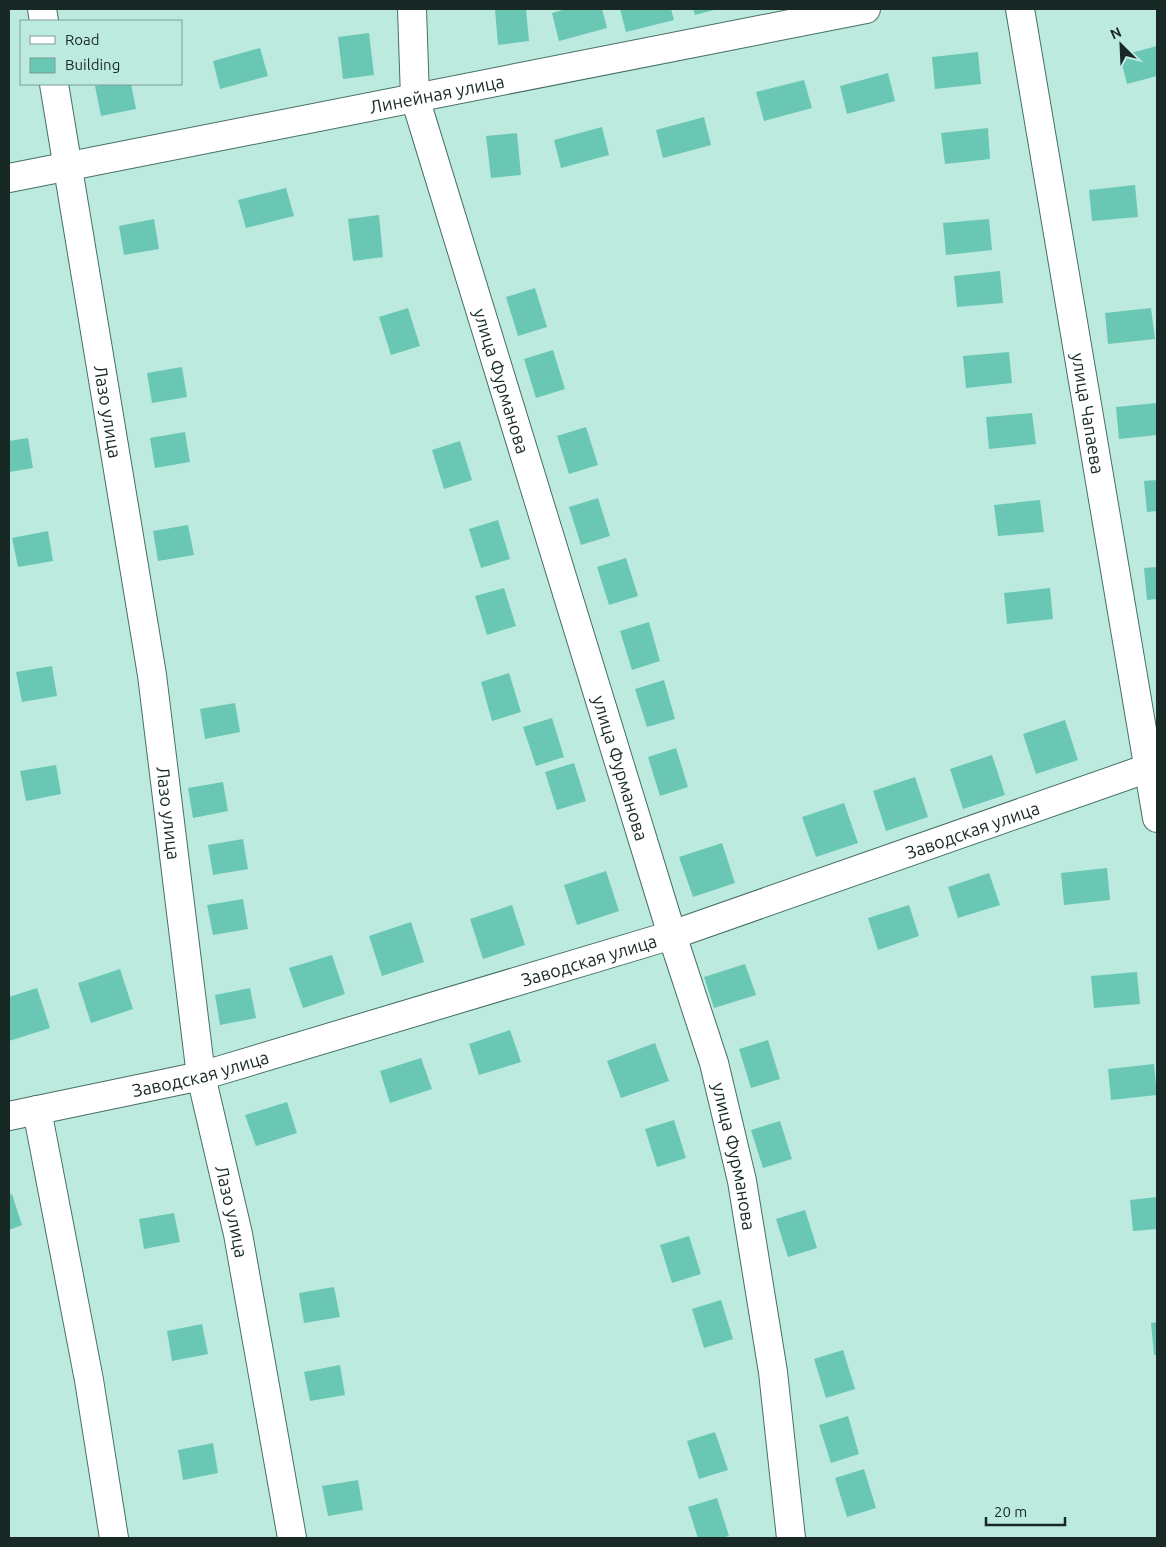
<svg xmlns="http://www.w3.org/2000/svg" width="1166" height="1547" font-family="Ubuntu,sans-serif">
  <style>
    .building { fill: #6ac7b4 }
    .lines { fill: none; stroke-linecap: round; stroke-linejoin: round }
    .street-casing { stroke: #466f65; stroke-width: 30 }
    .street { stroke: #fff; stroke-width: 28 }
    .labels { text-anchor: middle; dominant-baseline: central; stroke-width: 4.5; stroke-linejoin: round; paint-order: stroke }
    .street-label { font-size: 18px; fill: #182925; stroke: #bdeadf }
  </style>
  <rect width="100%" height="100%" fill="#bdeadf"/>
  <!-- building -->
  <path class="building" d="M495 9H526L529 41 498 45Z
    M566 9H602L607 28 559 41 552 13Z
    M620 9H671L674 20 626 32Z
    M693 9H718L695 15Z
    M369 33 374 75 343 79 338 37Z
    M1157 46V76L1127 84 1120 56Z
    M260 48 268 76 220 89 213 61Z
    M978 52 981 84 935 89 932 57Z
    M888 73 895 101 847 114 840 86Z
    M804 80 812 108 764 121 756 92Z
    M106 84H131L136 109 101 116 95 86Z
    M704 117 711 145 663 158 656 130Z
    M602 127 609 155 561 168 554 140Z
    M988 128 990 159 945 164 941 133Z
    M517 133 521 175 491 178 486 136Z
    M1135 185 1138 217 1092 221 1089 190Z
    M286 188 294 216 246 228 238 200Z
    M379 215 383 257 353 261 348 219Z
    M154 219 159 249 124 255 119 226Z
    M989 219 992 250 946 255 943 223Z
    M1000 271 1003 303 957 307 954 276Z
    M535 288 547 327 518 336 506 297Z
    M408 308 420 346 391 355 379 317Z
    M1151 308 1155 339 1108 344 1105 313Z
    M553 350 565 389 536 398 524 359Z
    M1009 352 1012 383 966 388 963 356Z
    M182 367 187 397 152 403 147 373Z
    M1157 403V435L1119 439 1116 407Z
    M1032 413 1036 444 989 449 986 417Z
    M586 427 598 465 569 474 557 436Z
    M185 432 190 462 155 468 150 438Z
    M28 438 33 468 9 472V441Z
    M460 441 472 480 444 489 432 450Z
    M1157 480V511L1147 512 1144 481Z
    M598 498 610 536 581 545 569 507Z
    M1040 500 1044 532 998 536 994 505Z
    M498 520 510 559 481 568 469 529Z
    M188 525 194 555 158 561 153 531Z
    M48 531 53 561 18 567 12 538Z
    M626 558 638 596 609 605 597 567Z
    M1157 567V599L1147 600 1144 568Z
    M504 588 516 626 487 635 475 596Z
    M1050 588 1053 619 1007 624 1004 593Z
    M649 622 660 661 632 670 620 631Z
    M52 666 57 696 22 702 16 672Z
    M509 673 521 712 492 721 481 682Z
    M664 680 675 719 647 727 635 689Z
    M235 703 240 732 205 739 200 709Z
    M552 718 564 757 536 766 523 727Z
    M1065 720 1078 760 1036 774 1023 734Z
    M676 748 688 787 660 796 648 757Z
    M992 755 1005 795 963 809 950 769Z
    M574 763 586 801 557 810 545 772Z
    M56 765 61 794 26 801 20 771Z
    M915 777 928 817 886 831 873 791Z
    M223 782 228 811 193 818 188 788Z
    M844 803 858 843 816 857 802 817Z
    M243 839 248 869 213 875 208 845Z
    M722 843 735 883 693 897 679 857Z
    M1107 868 1110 900 1064 905 1061 873Z
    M606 871 619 911 577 925 564 885Z
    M989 873 1000 905 958 918 948 887Z
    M243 899 248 929 213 935 207 905Z
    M512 905 525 945 483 959 470 919Z
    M909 905 919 936 878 950 868 918Z
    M411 922 424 962 382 976 369 936Z
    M332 955 345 994 303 1008 289 968Z
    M745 964 756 995 714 1008 704 977Z
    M120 969 133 1009 91 1023 78 983Z
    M1137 972 1140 1004 1094 1008 1091 976Z
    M37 988 50 1028 9 1041V997Z
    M250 988 256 1018 220 1025 215 995Z
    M510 1030 521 1062 479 1075 469 1044Z
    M768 1040 780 1079 751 1088 739 1049Z
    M655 1043 669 1081 621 1098 607 1061Z
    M421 1058 432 1089 390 1103 380 1071Z
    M1154 1064 1157 1095 1111 1100 1108 1069Z
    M287 1102 297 1133 256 1146 245 1115Z
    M674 1120 686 1158 657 1167 645 1129Z
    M780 1121 792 1159 763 1168 751 1130Z
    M12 1194 22 1225 9 1230V1195Z
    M1157 1197V1229L1133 1231 1130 1200Z
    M805 1210 817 1248 788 1257 776 1219Z
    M174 1213 180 1242 144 1249 139 1219Z
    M689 1236 701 1274 672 1283 660 1245Z
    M334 1287 340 1317 304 1323 299 1293Z
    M721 1300 733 1339 704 1348 692 1309Z
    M1157 1322V1355H1154L1151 1323Z
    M202 1324 208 1354 172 1361 167 1331Z
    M843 1350 855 1389 826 1398 814 1359Z
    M340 1365 345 1395 310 1401 304 1372Z
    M848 1416 859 1454 831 1463 819 1425Z
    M715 1432 728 1470 699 1479 687 1441Z
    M213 1443 218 1473 183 1480 178 1450Z
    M864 1469 876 1508 847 1517 835 1478Z
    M358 1480 363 1510 328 1516 322 1486Z
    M717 1498 729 1536 721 1538H698L688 1507Z"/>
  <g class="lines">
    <defs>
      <g id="street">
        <path d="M42 9 44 21"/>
        <path id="s1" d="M412 9 415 98 672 935 714 1063 742 1181 773 1372 791 1538"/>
        <path id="s2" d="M1020 9 1157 818"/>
        <path id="s3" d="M54 84 152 675 201 1076 238 1234 292 1538"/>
        <path id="s4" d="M9 178 866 9"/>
        <path d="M37 1110 89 1380 114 1538"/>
        <path id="s5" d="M9 1116 201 1076 672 935 1157 765"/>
      </g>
    </defs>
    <!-- street casing -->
    <use href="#street" class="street-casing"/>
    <!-- street -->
    <use href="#street" class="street"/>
  </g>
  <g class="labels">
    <!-- street labels -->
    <g class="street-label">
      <text stroke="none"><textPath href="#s4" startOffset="436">Линейная улица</textPath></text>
      <text stroke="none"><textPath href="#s1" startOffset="385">улица Фурманова</textPath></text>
      <text stroke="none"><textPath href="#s3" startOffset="332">Лазо улица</textPath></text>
      <text stroke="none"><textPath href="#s2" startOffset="410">улица Чапаева</textPath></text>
      <text stroke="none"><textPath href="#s1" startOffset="790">улица Фурманова</textPath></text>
      <text stroke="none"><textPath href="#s3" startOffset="738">Лазо улица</textPath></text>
      <text stroke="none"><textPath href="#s5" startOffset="1006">Заводская улица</textPath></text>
      <text stroke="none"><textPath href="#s5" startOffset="601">Заводская улица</textPath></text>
      <text stroke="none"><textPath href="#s5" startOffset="196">Заводская улица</textPath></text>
      <text stroke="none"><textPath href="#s1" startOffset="1195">улица Фурманова</textPath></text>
      <text stroke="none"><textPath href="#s3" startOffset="1142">Лазо улица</textPath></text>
    </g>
  </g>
  <!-- border -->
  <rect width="1166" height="1547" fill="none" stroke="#182925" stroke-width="20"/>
  <!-- legend -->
  <rect x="20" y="20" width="162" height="65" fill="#bdeadf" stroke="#7b9d95"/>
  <rect x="30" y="36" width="25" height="8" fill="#ffffff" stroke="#7b9d95"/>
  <text x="65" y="45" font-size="15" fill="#182925">Road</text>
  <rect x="30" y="58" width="25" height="15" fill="#6ac7b4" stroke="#7b9d95"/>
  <text x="65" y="70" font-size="15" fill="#182925">Building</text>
  <!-- north arrow -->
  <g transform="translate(1121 45) rotate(336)" stroke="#bdeadf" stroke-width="4" paint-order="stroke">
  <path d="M0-4L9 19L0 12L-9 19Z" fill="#182925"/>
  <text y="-8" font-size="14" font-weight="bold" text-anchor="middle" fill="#182925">N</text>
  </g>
  <!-- scale -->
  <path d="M986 1517v8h79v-8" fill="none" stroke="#182925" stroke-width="2.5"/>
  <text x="994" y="1517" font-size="15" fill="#182925" stroke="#bdeadf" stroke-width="4" paint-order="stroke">20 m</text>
</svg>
